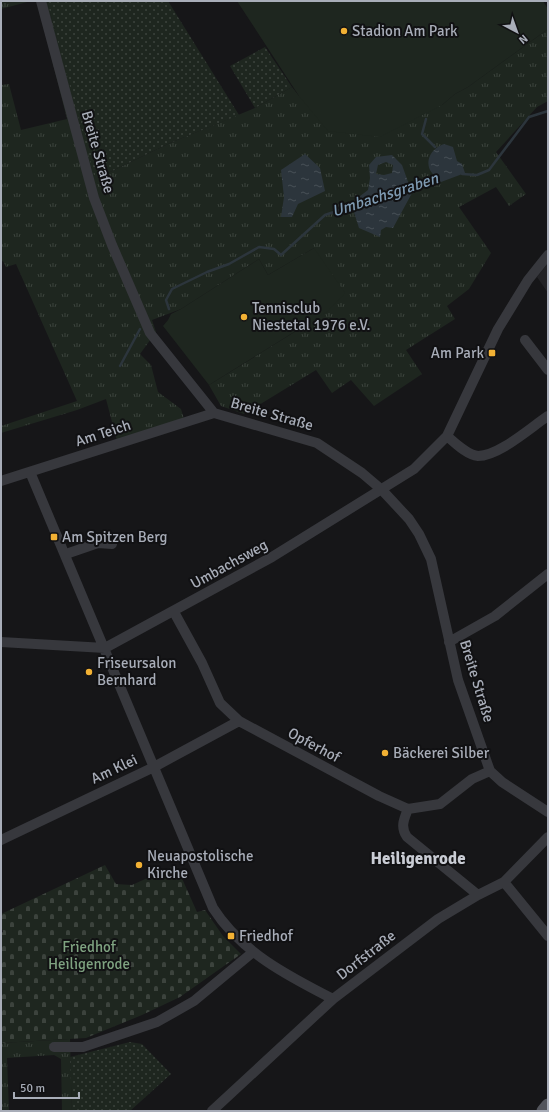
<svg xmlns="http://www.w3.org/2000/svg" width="549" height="1112" font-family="Signika,sans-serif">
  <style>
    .built { fill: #222225 }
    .grass { fill: url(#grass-tufts) }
    .cemetery { fill: url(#cemetery-stones) }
    .garden { fill: url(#garden-dots) }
    .pitch { fill: #1e261f }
    .water { fill: url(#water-ripples); fill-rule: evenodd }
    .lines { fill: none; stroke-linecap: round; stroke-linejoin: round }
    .stream { stroke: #2c353c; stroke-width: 2.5 }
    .minor { stroke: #37383d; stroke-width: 10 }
    .major { stroke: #53555c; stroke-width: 13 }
    .poi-dot { fill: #f2b134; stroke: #111113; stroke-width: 1.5 }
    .labels { text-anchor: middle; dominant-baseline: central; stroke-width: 4; stroke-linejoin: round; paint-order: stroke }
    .poi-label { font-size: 15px; fill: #a8adb8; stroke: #111113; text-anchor: start }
    .street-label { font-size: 15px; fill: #a8adb8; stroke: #111113 }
    .park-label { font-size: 15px; fill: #7fa381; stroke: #111113 }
    .water-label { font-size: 16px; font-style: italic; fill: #7f9bb3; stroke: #111113 }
    .quarter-label { font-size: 17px; font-weight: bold; fill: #c9ccd4; stroke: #111113 }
  </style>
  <defs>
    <pattern id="grass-tufts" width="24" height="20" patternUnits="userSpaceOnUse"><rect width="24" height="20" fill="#1e261f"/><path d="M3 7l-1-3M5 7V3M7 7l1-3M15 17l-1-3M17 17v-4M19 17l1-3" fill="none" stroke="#3c433d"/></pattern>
    <pattern id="cemetery-stones" width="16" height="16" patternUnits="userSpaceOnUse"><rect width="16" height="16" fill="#1e261f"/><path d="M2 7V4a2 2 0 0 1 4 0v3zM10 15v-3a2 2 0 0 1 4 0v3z" fill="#3c433d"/></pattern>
    <pattern id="garden-dots" width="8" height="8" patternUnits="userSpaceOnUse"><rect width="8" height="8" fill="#1e261f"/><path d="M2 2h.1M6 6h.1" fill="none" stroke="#3c433d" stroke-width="1.8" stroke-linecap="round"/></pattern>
    <pattern id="water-ripples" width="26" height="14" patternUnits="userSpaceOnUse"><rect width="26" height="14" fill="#2c353c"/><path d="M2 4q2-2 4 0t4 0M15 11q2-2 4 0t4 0" fill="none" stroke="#485056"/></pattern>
  </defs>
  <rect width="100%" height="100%" fill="#161618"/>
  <!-- built -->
  <path class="built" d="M548 263V293L537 277Z"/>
  <!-- grass -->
  <path class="grass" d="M1 1H31L1 9Z
    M37 1H47L86 143 108 173 170 143 255 108 292 87 299 96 442 105 455 94 468 87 548 29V101L537 107 496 152 526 194 509 206 496 187 459 207 491 253 469 289 447 306 455 319 406 350 422 374 374 406 351 380 332 393 316 370 244 414 221 406 209 385 301 328 314 248 268 275 259 259 181 309 152 320 156 332 140 354 151 365 158 392 181 409 184 419 117 441 106 399 77 410 1 433V426L77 401 16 264 6 267 3 261 1 262V85L9 84 21 130 67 119Z
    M70 1039 72 1111H62L61 1059 54 1055 7 1058 9 1111H1V1043Z"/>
  <!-- cemetery -->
  <path class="cemetery" d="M105 865 116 884 132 885 176 865 197 912 205 910 223 936 241 954 180 997 142 1015 86 1038 1 1043V933L3 932 1 925V914Z"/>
  <!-- garden -->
  <path class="garden" d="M47 1H168L239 115 170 143 108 173 94 175Z
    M265 47 292 87 255 108 230 66Z
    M130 1042 142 1044 171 1074 130 1111H72L70 1057Z"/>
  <!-- pitch -->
  <path class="pitch" d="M237 1H543L548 9V29L468 87 455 94 442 105 380 137 328 131 299 96Z
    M314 248 345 293 328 311 209 385 163 326 168 320 171 314 181 309 259 259 268 275Z"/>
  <!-- water -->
  <path class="water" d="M444 144 453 147 457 161 462 164 465 173 441 182C438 179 432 174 430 170 425 158 433 148 444 144Z
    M305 154 320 168 325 191 298 204 292 217H281L284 197 281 170Z
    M392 155 402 165 412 193 393 228 386 227 381 230 380 237 359 228 351 203 368 190 370 178 369 165 376 157ZM386 162 393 165 392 173 384 175 376 174 378 165Z"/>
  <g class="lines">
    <!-- stream -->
    <path class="stream" d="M426 119 422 134 435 147
      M462 174 477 175 489 170 529 117 548 111
      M408 187 437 176
      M169 309 166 300 172 289 207 272 229 264 259 247 274 249 281 255 325 215 354 205
      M120 366 140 329"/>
    <!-- minor -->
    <path class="minor" d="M41 1 94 198 112 245 150 333 214 413 317 443 362 473 382 490 409 519 419 534 431 559 458 680 490 771 502 782 548 812
      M525 340 548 370
      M447 436C455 443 467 455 478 456 499 456 530 428 548 416
      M30 472 213 908C241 952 288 976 333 999
      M1 481 214 413
      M66 554 98 543 112 544
      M174 612 202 663 220 703 239 721 379 796 408 809 440 804 472 779 490 771
      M1 642 105 648 272 557 414 469 447 436 498 329 528 280 548 255
      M449 642 495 616 548 574
      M408 809C404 819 400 827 407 837L478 895
      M1 840 154 767 239 721
      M504 882 548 936
      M54 1047H83L157 1022 194 1001 253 952
      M212 1111 333 999 438 919 478 895 504 882 548 837"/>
    <!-- major -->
    <path class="major" d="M543 1111 548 1105"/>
  </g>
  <!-- markers -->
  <g class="poi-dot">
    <circle cx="344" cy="31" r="4"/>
    <circle cx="244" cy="317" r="4"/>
    <rect x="488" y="349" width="8" height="8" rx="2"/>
    <rect x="50" y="533" width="8" height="8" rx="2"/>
    <circle cx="89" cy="672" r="4"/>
    <circle cx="385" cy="753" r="4"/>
    <circle cx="139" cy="865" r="4"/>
    <rect x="227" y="932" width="8" height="8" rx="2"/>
  </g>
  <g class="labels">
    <!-- poi labels -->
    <g class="poi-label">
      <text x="352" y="31">Stadion Am Park</text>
      <text x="252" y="308">Tennisclub<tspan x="252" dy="17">Niestetal 1976 e.V.</tspan></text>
      <text x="484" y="353" text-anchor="end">Am Park</text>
      <text x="62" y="537">Am Spitzen Berg</text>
      <text x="97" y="663">Friseursalon<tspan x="97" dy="17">Bernhard</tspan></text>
      <text x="393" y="753">Bäckerei Silber</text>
      <text x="147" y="856">Neuapostolische<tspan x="147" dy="17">Kirche</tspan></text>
      <text x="239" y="936">Friedhof</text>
    </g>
    <!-- street labels -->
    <g class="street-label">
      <text transform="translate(98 152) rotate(74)">Breite Straße</text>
      <text transform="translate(272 414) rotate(16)">Breite Straße</text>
      <text transform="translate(103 433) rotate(-18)">Am Teich</text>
      <text transform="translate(229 564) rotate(-29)">Umbachsweg</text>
      <text transform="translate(477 681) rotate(73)">Breite Straße</text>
      <text transform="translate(314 745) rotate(28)">Opferhof</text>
      <text transform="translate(114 769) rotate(-25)">Am Klei</text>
      <text transform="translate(366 955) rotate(-38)">Dorfstraße</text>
    </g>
    <!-- park labels -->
    <g class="park-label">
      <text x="89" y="947">Friedhof<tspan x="89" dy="17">Heiligenrode</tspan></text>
    </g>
    <!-- water labels -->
    <g class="water-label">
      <text transform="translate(385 195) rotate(-18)">Umbachsgraben</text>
    </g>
    <!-- quarter labels -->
    <g class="quarter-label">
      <text x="418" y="858">Heiligenrode</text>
    </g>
  </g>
  <!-- border -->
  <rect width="549" height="1112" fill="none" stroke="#a8adb8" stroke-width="4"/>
  <!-- north arrow -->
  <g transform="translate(517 32) rotate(139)" stroke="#111113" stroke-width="3" paint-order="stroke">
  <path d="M0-3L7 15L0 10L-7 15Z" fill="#a8adb8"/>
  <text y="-6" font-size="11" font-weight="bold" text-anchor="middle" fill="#a8adb8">N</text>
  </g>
  <!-- scale -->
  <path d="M14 1092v6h65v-6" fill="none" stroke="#a8adb8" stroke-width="2"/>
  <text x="20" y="1092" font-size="12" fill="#a8adb8" stroke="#111113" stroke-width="3" paint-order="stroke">50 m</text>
</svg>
